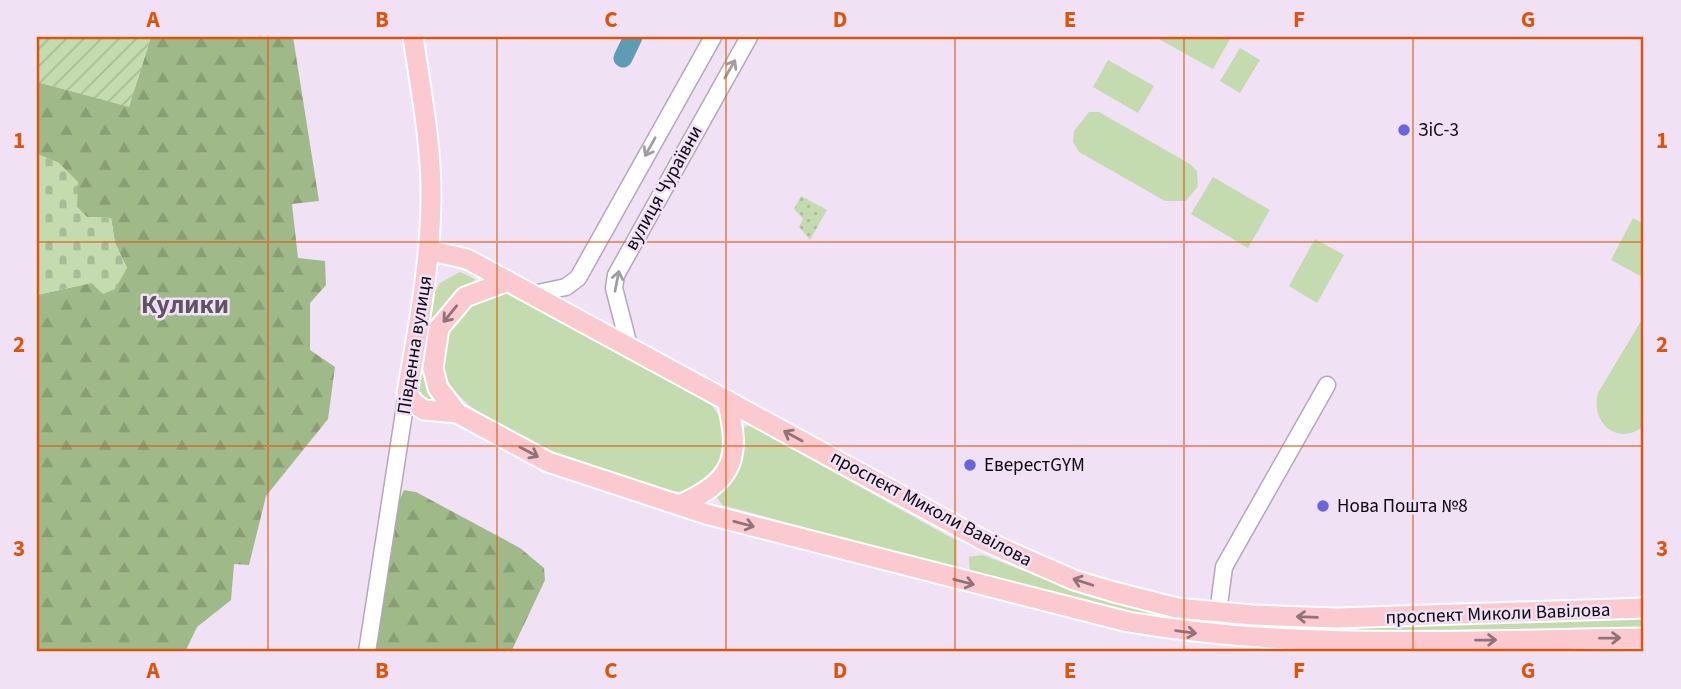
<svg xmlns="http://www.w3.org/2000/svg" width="1681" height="689" font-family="'Source Sans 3',sans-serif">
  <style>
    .grass { fill: #c4dbaf }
    .forest { fill: url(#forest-firs) }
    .cemetery { fill: url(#cemetery-stones) }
    .park { fill: url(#park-dots) }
    .garden { fill: url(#garden-furrows) }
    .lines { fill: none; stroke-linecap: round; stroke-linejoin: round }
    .river { stroke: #5e9bb4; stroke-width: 19 }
    .minor-casing { stroke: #b5a7ba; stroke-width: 19 }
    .major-casing { stroke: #fff; stroke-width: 23 }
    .minor { stroke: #fff; stroke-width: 16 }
    .major { stroke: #facad0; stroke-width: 19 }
    .oneway { stroke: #9f9d9f }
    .oneway2 { stroke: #90737a }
    .grid { fill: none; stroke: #dd550c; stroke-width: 2; stroke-opacity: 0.55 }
    .poi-dot { fill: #6865df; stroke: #f0e1f5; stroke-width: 2.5 }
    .labels { text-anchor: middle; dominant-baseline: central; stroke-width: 5; stroke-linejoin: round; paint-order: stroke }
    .poi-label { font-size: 19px; fill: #0e0910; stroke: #f0e1f5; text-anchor: start }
    .street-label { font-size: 19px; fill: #0e0910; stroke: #f0e1f5 }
    .district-label { font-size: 26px; font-weight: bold; fill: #5f5364; stroke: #f0e1f5 }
    .neatline { fill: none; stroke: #dd550c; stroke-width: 2.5 }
    .grid-label { font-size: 23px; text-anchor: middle; font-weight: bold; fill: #dd550c }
  </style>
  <defs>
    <pattern id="forest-firs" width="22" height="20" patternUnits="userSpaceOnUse" patternTransform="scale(1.75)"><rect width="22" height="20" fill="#a0b988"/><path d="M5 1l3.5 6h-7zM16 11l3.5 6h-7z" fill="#899e74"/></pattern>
    <pattern id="cemetery-stones" width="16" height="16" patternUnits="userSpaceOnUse" patternTransform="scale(1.75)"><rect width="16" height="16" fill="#c4dbaf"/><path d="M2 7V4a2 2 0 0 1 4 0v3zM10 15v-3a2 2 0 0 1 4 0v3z" fill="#a7bb96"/></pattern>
    <pattern id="park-dots" width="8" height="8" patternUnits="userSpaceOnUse" patternTransform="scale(1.75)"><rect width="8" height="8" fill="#c4dbaf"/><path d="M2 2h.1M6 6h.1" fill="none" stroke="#a7bb96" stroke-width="1.8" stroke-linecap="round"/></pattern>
    <pattern id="garden-furrows" width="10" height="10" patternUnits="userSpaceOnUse" patternTransform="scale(1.75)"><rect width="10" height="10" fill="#c4dbaf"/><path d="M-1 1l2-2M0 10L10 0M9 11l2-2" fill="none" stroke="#a7bb96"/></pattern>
  </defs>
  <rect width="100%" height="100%" fill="#f0e1f5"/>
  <!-- grass -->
  <path class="grass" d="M1155 37H1231L1213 69Z
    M1240 48 1260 60 1240 93 1220 81Z
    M1108 60 1154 86 1138 113 1093 87Z
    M1089 112H1099L1190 164 1197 171 1198 186 1186 201H1165L1079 152 1073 142 1074 131Z
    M1213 177 1270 210 1248 248 1191 214Z
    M1633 218 1644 224V278L1611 260Z
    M1315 239 1344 255 1317 303 1289 286Z
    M460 272 475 279 474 285 456 296 428 372 433 400 431 404 422 399 418 390 434 293 440 283Z
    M494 293 511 294 536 307 710 402C731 432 727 441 717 474L688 492C631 491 459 430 443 369 442 363 444 354 445 348 450 312 464 307 494 293Z
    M1644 316V426C1618 447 1590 423 1598 393Z
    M749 425 957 541V568L722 505 715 494 739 430Z
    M983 555 1087 596 1147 611 1201 620 1322 630 1321 633 1244 630 1144 616 970 573 969 557Z
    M1644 618V629L1356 630 1368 626Z"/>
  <!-- forest -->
  <path class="forest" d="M151 37H293L319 201 292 204 298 258 325 261 326 285 310 303V350L335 367 328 419 266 496 249 565 234 564 231 600 197 627 185 652H37V295L91 283 127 268 115 243 111 218 87 217 77 207 59 163 37 154V82L129 106Z
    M404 490 416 492 520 548 544 568 545 580 511 652H374L399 501Z"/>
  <!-- cemetery -->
  <path class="cemetery" d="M37 154 59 163 78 182 77 207 87 217 111 218 115 243 127 268 115 289 103 294 91 283 37 295Z"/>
  <!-- park -->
  <path class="park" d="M801 196 827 210 810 240 799 227 803 219 794 209Z"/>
  <!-- garden -->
  <path class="garden" d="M37 37H151L129 107 37 82Z"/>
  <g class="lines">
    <!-- river -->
    <path class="river" d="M623 58 633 37"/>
    <defs>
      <path id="minor" d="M533 294 566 287 578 278 713 37
        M629 346 614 288 616 275 749 37
        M1218 613 1224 567 1327 385
        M367 652 407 393"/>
      <path id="major" d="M413 37C421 91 432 147 431 202 430 266 418 330 407 393L414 403 424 410 457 413 548 462 706 514 1128 622C1299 651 1472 640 1644 638
        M428 250 467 259 983 540 1074 580 1114 592 1177 608 1252 615 1337 618 1644 608
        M457 413 438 388 433 368 439 328 465 297 508 281
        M679 505C735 481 741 457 727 400"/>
    </defs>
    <!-- minor casing -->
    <use href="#minor" class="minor-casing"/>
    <!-- major casing -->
    <use href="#major" class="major-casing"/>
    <!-- minor -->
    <use href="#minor" class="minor"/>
    <!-- major -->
    <use href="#major" class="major"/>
  </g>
  <!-- one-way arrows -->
  <defs><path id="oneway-shaft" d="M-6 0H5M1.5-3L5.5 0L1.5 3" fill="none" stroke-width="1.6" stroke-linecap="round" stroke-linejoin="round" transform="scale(1.75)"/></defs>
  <g class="oneway">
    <use href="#oneway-shaft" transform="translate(730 69) rotate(-60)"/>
    <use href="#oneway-shaft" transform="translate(650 147) rotate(119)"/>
    <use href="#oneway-shaft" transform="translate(617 281) rotate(-79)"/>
  </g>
  <g class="oneway2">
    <use href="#oneway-shaft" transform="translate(450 314) rotate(129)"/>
    <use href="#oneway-shaft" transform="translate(793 436) rotate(-151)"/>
    <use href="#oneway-shaft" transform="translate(529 452) rotate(28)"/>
    <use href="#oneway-shaft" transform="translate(744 524) rotate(15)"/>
    <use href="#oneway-shaft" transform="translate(964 582) rotate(15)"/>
    <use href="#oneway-shaft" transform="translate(1083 582) rotate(-162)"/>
    <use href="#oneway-shaft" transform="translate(1307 617) rotate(-178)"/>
    <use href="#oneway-shaft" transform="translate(1186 632) rotate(8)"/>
    <use href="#oneway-shaft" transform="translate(1610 638) rotate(-1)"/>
    <use href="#oneway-shaft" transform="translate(1486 640) rotate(-1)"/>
  </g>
  <!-- grid -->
  <path class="grid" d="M268 37V652M497 37V652M726 37V652M955 37V652M1184 37V652M1413 37V652M37 242H1644M37 446H1644"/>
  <!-- markers -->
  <g class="poi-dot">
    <circle cx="1404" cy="130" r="7"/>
    <circle cx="970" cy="465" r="7"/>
    <circle cx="1323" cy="506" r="7"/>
  </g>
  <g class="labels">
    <!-- poi labels -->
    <g class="poi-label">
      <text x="1418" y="130">ЗіС-3</text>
      <text x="984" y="465">ЕверестGYM</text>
      <text x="1337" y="506">Нова Пошта №8</text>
    </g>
    <!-- street labels -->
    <g class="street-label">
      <text transform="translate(664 188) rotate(-61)">вулиця Чураївни</text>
      <text transform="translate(415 345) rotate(-81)">Південна вулиця</text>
      <text transform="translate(931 509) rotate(28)">проспект Миколи Вавілова</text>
      <text transform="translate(1498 614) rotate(-2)">проспект Миколи Вавілова</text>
    </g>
    <!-- district labels -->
    <g class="district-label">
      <text x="185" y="304">Кулики</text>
    </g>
  </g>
  <!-- border -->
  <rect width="1681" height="689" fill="none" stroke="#f0e1f5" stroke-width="77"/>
  <rect x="38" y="38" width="1604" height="612" class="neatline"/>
  <g class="grid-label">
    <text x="153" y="27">A</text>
    <text x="382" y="27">B</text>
    <text x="611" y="27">C</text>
    <text x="840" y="27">D</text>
    <text x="1070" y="27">E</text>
    <text x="1299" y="27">F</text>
    <text x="1528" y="27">G</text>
    <text x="19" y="148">1</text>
    <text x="1662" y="148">1</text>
    <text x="19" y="352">2</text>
    <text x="1662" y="352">2</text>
    <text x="19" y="556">3</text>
    <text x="1662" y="556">3</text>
    <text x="153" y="678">A</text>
    <text x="382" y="678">B</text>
    <text x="611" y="678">C</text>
    <text x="840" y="678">D</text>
    <text x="1070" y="678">E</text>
    <text x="1299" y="678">F</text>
    <text x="1528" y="678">G</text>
  </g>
</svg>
